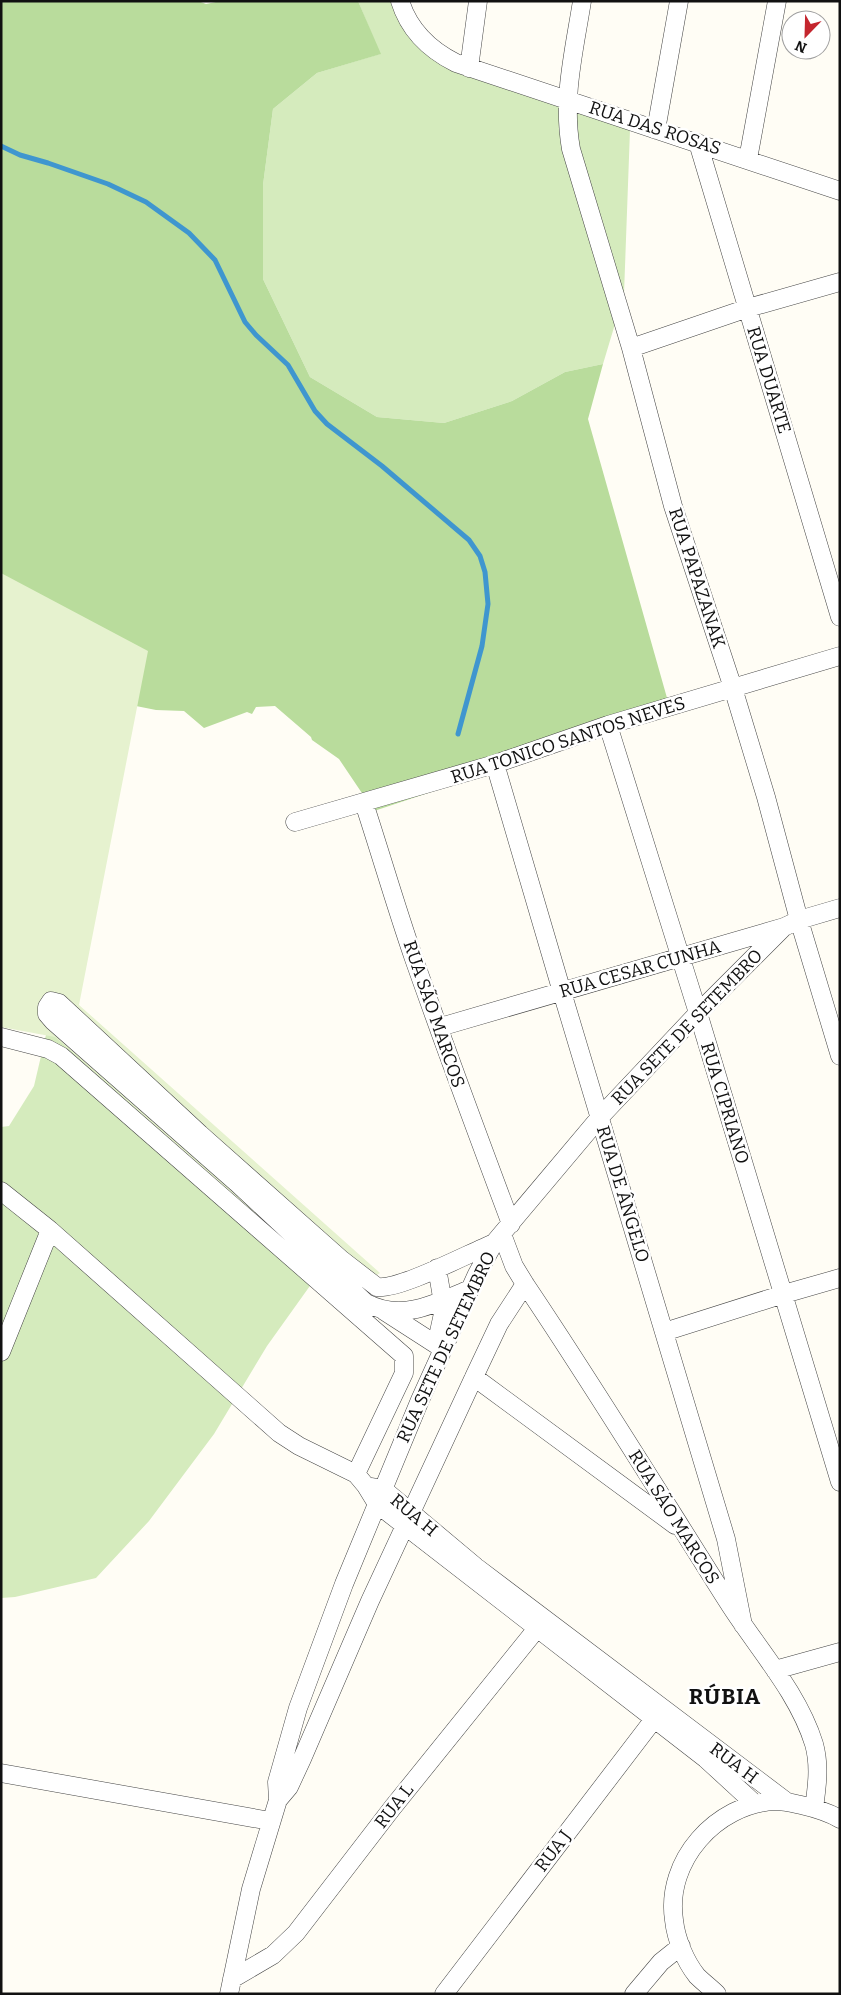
<svg xmlns="http://www.w3.org/2000/svg" width="841" height="1995" font-family="Bitter,serif">
  <style>
    .green { fill: #d5ebbd }
    .forest { fill: #b9dc9c }
    .pitch { fill: #e6f2cf }
    .lines { fill: none; stroke-linecap: round; stroke-linejoin: round }
    .stream { stroke: #3f96cf; stroke-width: 5 }
    .street-casing { stroke: #444; stroke-width: 19 }
    .street { stroke: #fff; stroke-width: 18 }
    .labels { text-anchor: middle; dominant-baseline: central; stroke-width: 5; stroke-linejoin: round; paint-order: stroke }
    .street-label { font-size: 18px; fill: #111; stroke: #fff }
    .district-label { font-size: 22px; font-weight: bold; letter-spacing: 1px; fill: #111; stroke: #fff }
  </style>
  <rect width="100%" height="100%" fill="#fffdf5"/>
  <!-- green -->
  <path class="green" d="M358 1H395L459 66 630 130 624 294 603 364 565 372 512 401 444 423 377 417 310 377 263 279V185L273 109 317 73 380 54Z
    M49 1022 317 1276 267 1346 214 1434 149 1521 96 1578 15 1597 1 1598V1127L9 1126 34 1086Z"/>
  <!-- forest -->
  <path class="forest" d="M1 1H198L206 4 221 1H358L381 54 317 73 273 109 263 185V279L310 377 377 417 444 423 512 401 565 372 603 364 588 419 671 712 374 811 339 759 312 740 311 737 275 706 256 707 252 714 247 712 204 728 184 711 156 710 131 705 1 619Z"/>
  <!-- pitch -->
  <path class="pitch" d="M1 573 148 651 79 1005 380 1273 346 1295 55 1037 1 1027Z"/>
  <g class="lines">
    <!-- stream -->
    <path class="stream" d="M1 146 20 155 48 163 108 184 146 202 189 233 215 260 245 322 256 335 288 365 315 411 327 424 382 466 469 540 480 556 485 572 488 604 482 646 458 734"/>
    <defs>
      <path id="street" d="M400 1C409 30 430 50 456 63L840 191
        M582 1C574 52 562 98 571 149L631 348 673 506 733 688 766 797 799 920 840 1056
        M469 68 478 1
        M656 130 679 1
        M698 143 840 617
        M748 159 777 1
        M631 348 748 308 840 282
        M608 725 698 1013 840 1482
        M495 764 562 992 726 1539 743 1625
        M364 803C381 855 396 907 414 959 445 1047 478 1136 511 1224
        M295 822 495 764 608 725 840 656
        M440 1027 784 927 799 920 840 908
        M1 1037 48 1049 61 1056 404 1356V1373L356 1474
        M1 1191 50 1230 279 1433 299 1446 356 1474 366 1486 377 1504 706 1759 755 1804
        M502 1234 514 1266 525 1284C595 1388 661 1496 728 1602 757 1648 798 1692 814 1744 820 1765 817 1787 814 1808
        M470 1289C436 1303 402 1322 366 1303L237 1183 53 1021 47 1014V1007L51 1001 59 1003 200 1134 342 1260 377 1287C400 1290 469 1253 494 1243
        M384 1311 443 1349
        M664 1332 784 1294 840 1278
        M437 1341 444 1309 437 1268
        M1 1352 50 1230
        M474 1377 675 1525
        M372 1487 383 1489 476 1567 787 1802
        M775 1670 840 1652
        M1 1773 270 1821
        M278 1800 289 1787 302 1759 370 1601 474 1377 499 1324 525 1284
        M232 1979 273 1955 296 1933 393 1807 543 1621
        M229 1994 251 1889 278 1800 277 1782 298 1708 344 1584 420 1400 477 1274 494 1243 600 1117 698 1013 784 927
        M444 1994 661 1710
        M634 1994 661 1962 681 1946
        M717 1994C711 1988 703 1982 697 1976 685 1961 676 1939 674 1920 665 1861 716 1804 775 1801 784 1801 792 1803 801 1805 814 1808 828 1812 840 1819"/>
    </defs>
    <!-- street casing -->
    <use href="#street" class="street-casing"/>
    <!-- street -->
    <use href="#street" class="street"/>
  </g>
  <g class="labels">
    <!-- street labels -->
    <g class="street-label">
      <text transform="translate(655 128) rotate(18)">RUA DAS ROSAS</text>
      <text transform="translate(769 380) rotate(73)">RUA DUARTE</text>
      <text transform="translate(697 578) rotate(72)">RUA PAPAZANAK</text>
      <text transform="translate(568 740) rotate(-18)">RUA TONICO SANTOS NEVES</text>
      <text transform="translate(640 969) rotate(-16)">RUA CESAR CUNHA</text>
      <text transform="translate(434 1014) rotate(71)">RUA SÃO MARCOS</text>
      <text transform="translate(687 1027) rotate(-46)">RUA SETE DE SETEMBRO</text>
      <text transform="translate(725 1103) rotate(73)">RUA CIPRIANO</text>
      <text transform="translate(623 1194) rotate(73)">RUA DE ÂNGELO</text>
      <text transform="translate(446 1347) rotate(-65)">RUA SETE DE SETEMBRO</text>
      <text transform="translate(414 1515) rotate(40)">RUA H</text>
      <text transform="translate(674 1517) rotate(58)">RUA SÃO MARCOS</text>
      <text transform="translate(734 1763) rotate(37)">RUA H</text>
      <text transform="translate(394 1806) rotate(-52)">RUA L</text>
      <text transform="translate(553 1851) rotate(-53)">RUA J</text>
    </g>
    <!-- district labels -->
    <g class="district-label">
      <text x="725" y="1696">RÚBIA</text>
    </g>
  </g>
  <!-- border -->
  <rect width="841" height="1995" fill="none" stroke="#111111" stroke-width="5"/>
  <!-- north arrow -->
  <g transform="translate(806 35) rotate(203)"><circle r="24" fill="#ffffff" stroke="#a0a0a0"/>
  <path d="M0-4L9 19L0 12L-9 19Z" fill="#c4262e"/>
  <text y="-8" font-size="14" font-weight="bold" text-anchor="middle" fill="#111111">N</text>
  </g>
</svg>
